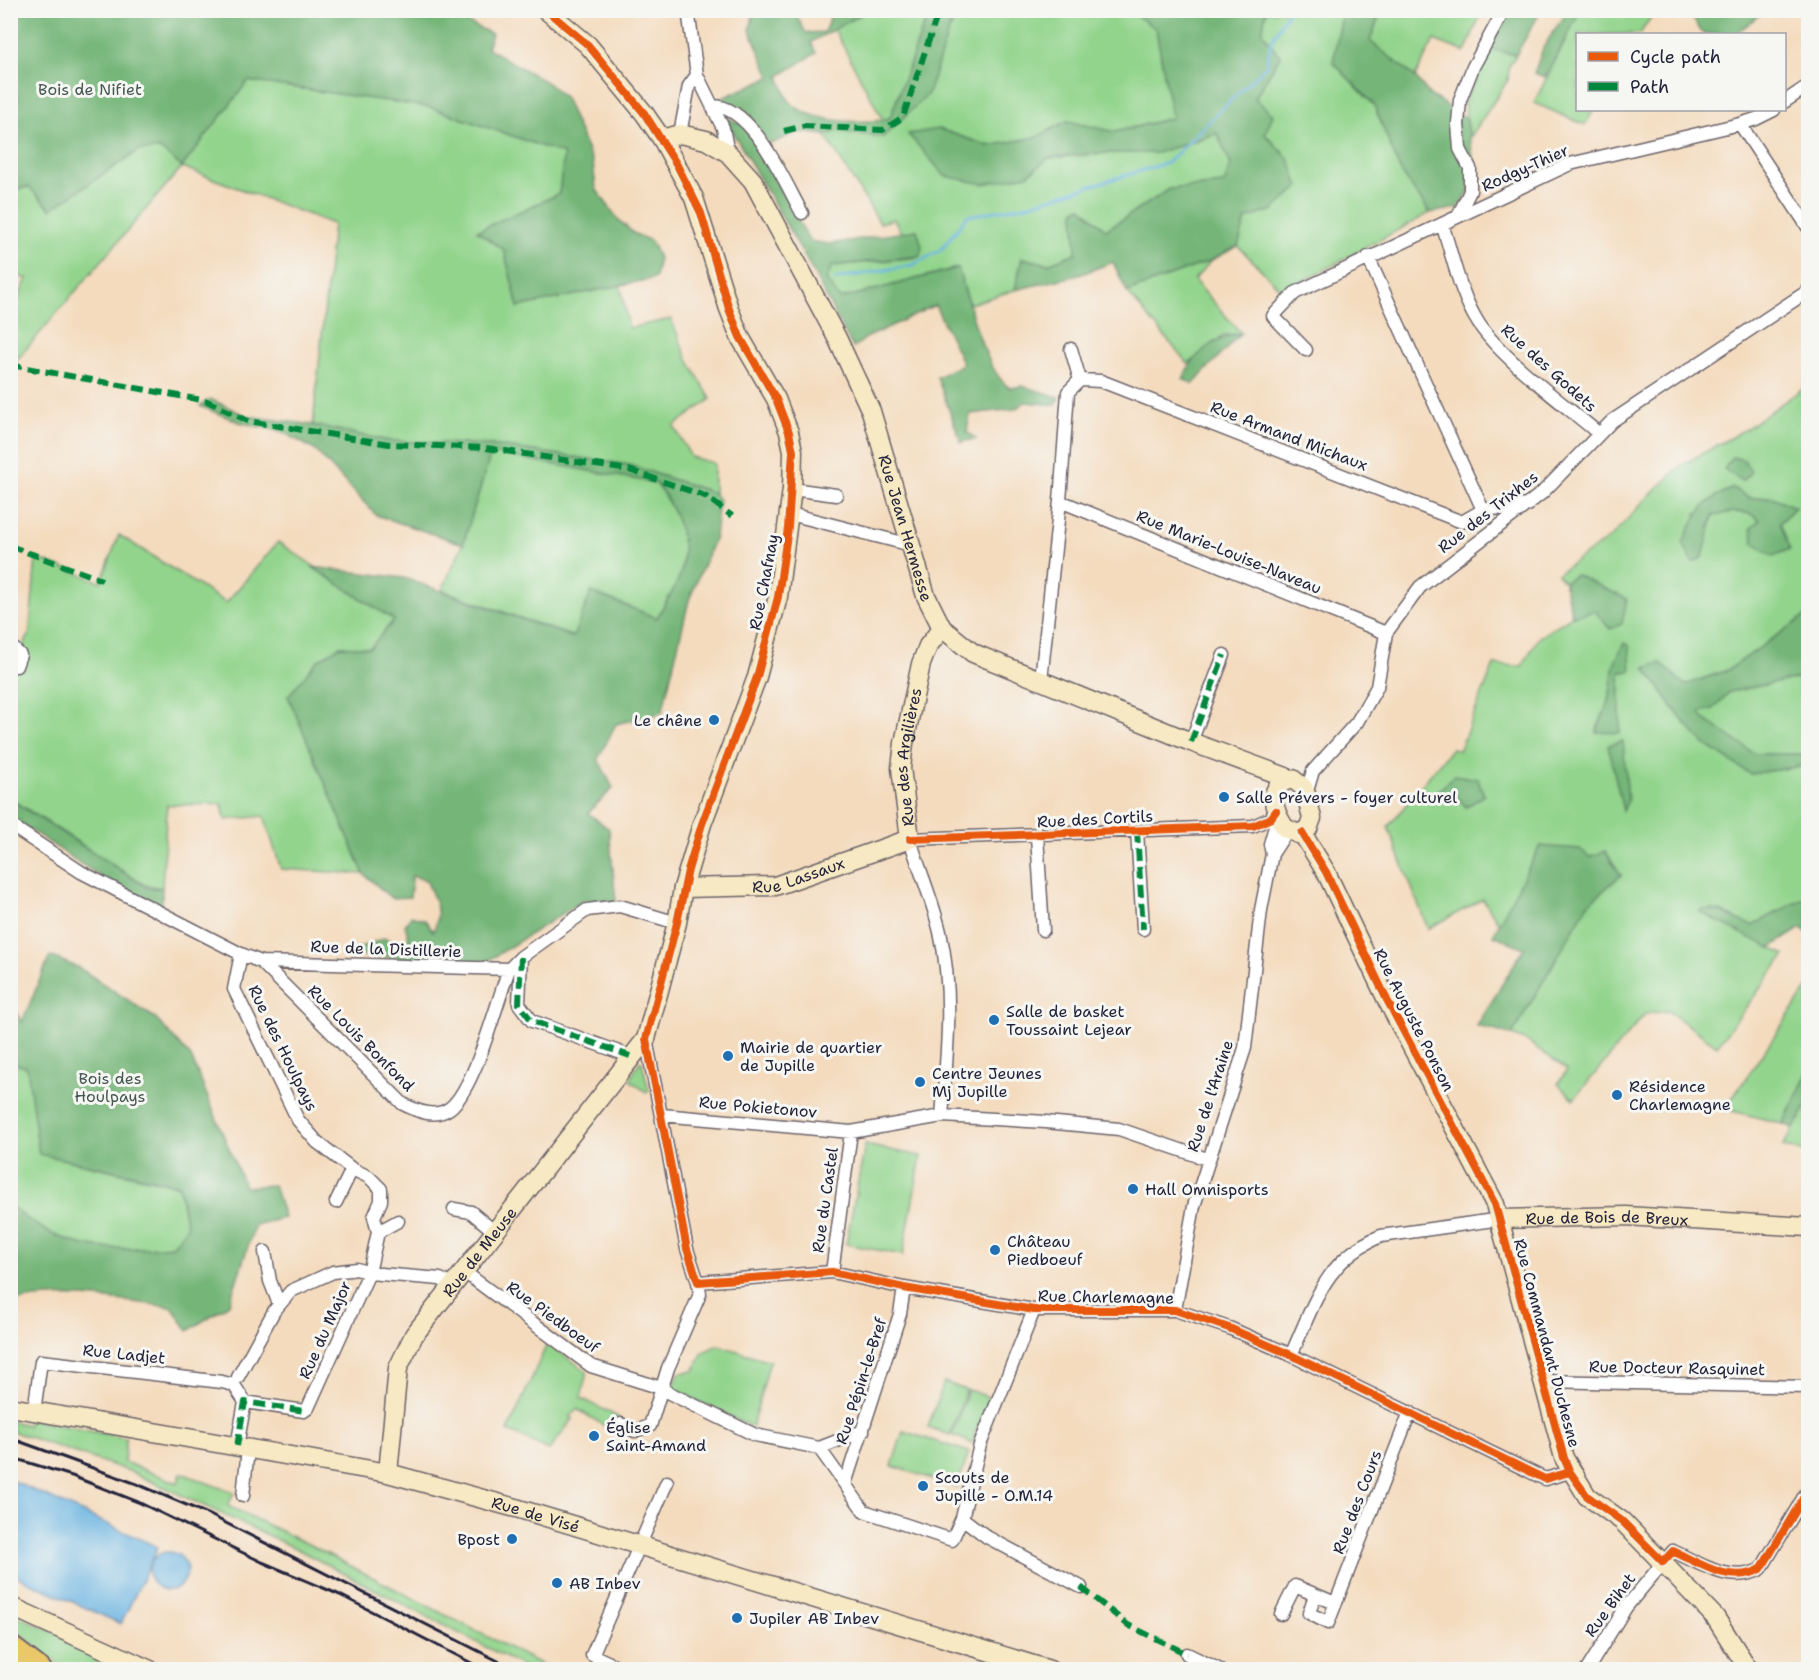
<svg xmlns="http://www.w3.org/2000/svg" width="1819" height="1680" font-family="'Shantell Sans',sans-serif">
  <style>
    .green { fill: #92d48c; stroke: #5a7b64; stroke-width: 1.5; fill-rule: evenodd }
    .forest { fill: #75b678; stroke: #4c6c5a; stroke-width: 1.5 }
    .water { fill: #68b2e1; stroke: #456a8e; stroke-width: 1.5 }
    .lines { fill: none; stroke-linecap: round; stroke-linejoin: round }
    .stream { stroke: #68b2e1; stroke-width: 3 }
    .street-casing { stroke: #6c6369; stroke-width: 15 }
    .secondary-casing { stroke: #6c6369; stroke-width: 21 }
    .highway-casing { stroke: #6c6369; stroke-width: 26 }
    .street { stroke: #fff; stroke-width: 12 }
    .secondary { stroke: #f7e9c3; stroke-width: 18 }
    .highway { stroke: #eac769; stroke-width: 22 }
    .rail { stroke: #22223b; stroke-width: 3 }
    .quiet { stroke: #00873e; stroke-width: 6; stroke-dasharray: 12 6; stroke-linecap: butt }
    .cycleway-casing { stroke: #f6f6f2; stroke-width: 11 }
    .cycleway { stroke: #e8590c; stroke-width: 8 }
    .poi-dot { fill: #1f6fb2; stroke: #f6f6f2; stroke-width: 2 }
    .labels { text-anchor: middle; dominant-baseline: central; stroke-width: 6; stroke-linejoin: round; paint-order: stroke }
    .park-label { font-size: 16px; fill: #445753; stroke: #f6f6f2 }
    .street-label { font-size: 16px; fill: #22223b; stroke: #f6f6f2 }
    .poi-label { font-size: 16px; fill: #22223b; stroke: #f6f6f2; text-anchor: start }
  </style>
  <rect width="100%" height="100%" fill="#f6f6f2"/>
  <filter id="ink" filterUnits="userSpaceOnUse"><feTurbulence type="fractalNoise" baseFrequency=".0167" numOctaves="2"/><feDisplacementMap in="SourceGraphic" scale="12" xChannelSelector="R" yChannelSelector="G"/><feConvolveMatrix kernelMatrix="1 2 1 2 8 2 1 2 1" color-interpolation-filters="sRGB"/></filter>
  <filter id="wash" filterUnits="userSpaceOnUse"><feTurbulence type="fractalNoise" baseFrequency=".008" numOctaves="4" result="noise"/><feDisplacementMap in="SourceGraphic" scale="24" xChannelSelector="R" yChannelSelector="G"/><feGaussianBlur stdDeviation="1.35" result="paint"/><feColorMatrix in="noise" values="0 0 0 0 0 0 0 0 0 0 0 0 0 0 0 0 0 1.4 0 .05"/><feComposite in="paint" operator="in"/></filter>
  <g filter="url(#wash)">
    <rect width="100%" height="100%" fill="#f4dbbe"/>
    <!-- green -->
    <path class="green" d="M867 11H929L890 118 883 120 834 29Z
      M955 11H1130L1156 28 1172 118 1115 132 1067 121 1038 137 989 146 939 129 1027 175 1049 158 1177 147 1217 133 1231 165 1224 184 1170 189 1106 230 1081 207 1076 253 1048 264 1022 258 1015 290 970 304 957 268 840 299 826 280 832 266 919 257 917 230 901 233 894 219 880 223 825 135 838 131 883 137 953 24Z
      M1266 11H1343L1333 62 1374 105 1400 170 1430 213 1283 292 1238 246 1246 219 1273 210 1289 159 1265 134 1255 98 1280 56 1262 32Z
      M1381 11H1482L1465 52 1434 40 1415 77 1369 41Z
      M1580 11H1655L1640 34H1578V110H1594L1585 125 1534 103Z
      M1490 49 1516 55 1509 66 1508 80 1470 138 1464 103Z
      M248 81 429 107 565 154 559 194 477 231 504 250 518 306 620 284 629 328 671 319 688 360 711 399 674 426 691 457 714 463V493L629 465 491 445 389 441 313 425 333 224 182 167 15 362H10L11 316 27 278 11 276V190L29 187 51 209 140 150 160 149 182 167Z
      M1212 260 1194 280 1241 333 1223 336 1188 364 1127 292Z
      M1808 385V614L1728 670 1685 685 1660 663 1645 668 1683 721 1706 745 1750 774 1808 765V900L1802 899 1752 926 1720 911 1700 912 1785 955 1717 1046 1668 1011 1645 1014 1574 1099 1558 1084 1567 1070 1527 1041 1512 1035 1588 904 1621 875 1606 852 1590 857 1540 846 1499 924 1483 899 1428 929 1388 827 1452 748 1459 751 1494 665 1522 666 1539 637 1572 616 1595 611 1576 575 1564 582 1557 574 1611 537 1646 499 1682 465 1744 430ZM1772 497 1795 507 1780 523 1760 521 1752 513 1729 512 1713 516 1703 556 1696 513 1749 498ZM1614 664 1631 671 1620 672 1619 695 1596 731 1609 701ZM1623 741V809L1608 745ZM1439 790 1484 795 1466 807 1456 795 1440 796Z
      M491 452 656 483C674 508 691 541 681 574 676 589 664 604 657 618L592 592 574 637 442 590 463 544Z
      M119 535 226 603 278 542 394 620 370 648 340 646 288 696 364 874 281 869 264 816 225 820 222 804 167 805 162 888 144 885 11 799 10 666 29 636 36 558 101 582Z
      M1808 673V754H1755L1702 718 1700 711 1713 709 1729 692 1800 678Z
      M1808 987V1072L1783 1124 1725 1109Z
      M639 1062H642L649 1091 646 1092 630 1080Z
      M11 1063 27 1067 39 1154 179 1186 187 1228 173 1246C106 1251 64 1252 11 1206Z
      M1808 1104V1154L1783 1146Z
      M865 1145 921 1156 903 1255 846 1244Z
      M547 1344 587 1371 581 1398 618 1417 613 1431 577 1409 571 1416 573 1419 549 1450 508 1431Z
      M718 1345 770 1361 752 1427 673 1389 679 1373 694 1371 703 1352Z
      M944 1382 966 1390 950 1435 928 1427Z
      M968 1390 989 1397 972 1443 952 1435Z
      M29 1419 126 1438 124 1462 178 1483 181 1473 234 1493 228 1506 310 1545 550 1669H528L295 1548 129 1471 11 1431V1421L28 1425Z
      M903 1431 969 1452 957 1487 892 1466Z
      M10 1612 122 1665 124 1669H65L11 1627Z"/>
    <!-- forest -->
    <path class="forest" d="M11 10 444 11 492 34 487 48 548 83 565 98 593 163 596 189 617 218 633 233 651 241 659 258 655 278 518 307 504 250 477 231 559 194 564 154 429 107 248 81 182 167 160 149 139 150 51 209 29 187 11 190Z
      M754 11H794L806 33 824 32 833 11H867L811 42 816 53 779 76C782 83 784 92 788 99 804 123 865 125 890 118L929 11H955L928 94 883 137 839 131 825 135 798 132 770 144C759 132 735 99 718 100L770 77 750 30Z
      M1130 11H1266L1262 32 1280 56 1255 98 1273 115 1265 134 1289 159 1299 187 1273 210 1246 219 1238 246 1212 260 1127 292 1113 262 1079 275 1015 290 1022 258 1048 264 1076 253 1074 211 1081 207 1106 230 1170 189 1224 184 1231 165 1217 133 1157 153H1100L1049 158 1027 175 984 184 945 176 908 134 939 129 989 146 1037 137 1067 121 1115 132 1172 118 1156 29Z
      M1343 11H1381L1370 41 1415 77 1431 96 1466 118 1477 179 1458 208 1430 213 1400 170 1374 105 1333 62Z
      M1509 11H1541L1516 55 1490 49Z
      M1567 11H1580L1545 77 1534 73 1544 46Z
      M1688 11H1764L1736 34H1703Z
      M723 115 744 126 810 241 829 244 917 230 922 246 920 256 832 266 826 280 840 299 958 268C968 299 984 371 1010 388L1022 386 1059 397 1056 405 1025 402 1015 409 970 414 967 432 976 439 961 442 937 377 963 364 935 305 866 338 853 348 805 257Z
      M1241 333 1193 384 1183 379C1191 355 1216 337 1241 333Z
      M210 399 247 416 313 425 389 441 491 445 629 465 714 493 719 500 715 537 689 600 662 713 616 724 598 759 613 788 588 813 609 829 616 902 584 900 483 964 342 954 385 938 397 944 409 939 405 925 411 916 425 920 433 931C443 913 434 898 426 880L412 876 410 897 391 898 364 874 288 696 317 661 340 646 370 648 394 620 312 567 404 578 573 637 591 592 657 618C664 604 677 587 681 572 689 539 675 509 656 483L491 453 463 544 376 515 315 450 283 432 239 422 200 406Z
      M1732 457 1744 460 1751 472 1742 481 1724 469Z
      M1733 488 1749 498 1772 497 1795 507 1780 523 1790 549 1773 556 1754 543 1751 528 1760 520C1747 508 1729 512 1713 516L1703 557 1693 563 1683 543C1695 515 1703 500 1733 488Z
      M1576 575 1627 599 1622 624 1610 629 1595 611 1572 616 1564 582Z
      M1808 614V673L1800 678 1729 692 1713 709 1700 712 1703 718 1755 754H1808V765L1750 774 1706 745 1683 721 1645 668 1660 663 1685 685 1728 670Z
      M1624 643 1629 645 1631 671 1620 672V733L1596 732 1609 701 1614 664Z
      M1623 741 1628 800 1623 811 1608 745Z
      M1455 775 1478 779 1484 795 1466 807 1456 795 1439 796V790Z
      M10 799 148 888H162V907L107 881 11 817Z
      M1540 846 1580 849 1590 857 1605 851 1621 875 1588 904 1512 1035 1477 1026 1524 948 1493 935Z
      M1802 899 1808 900V933L1801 928 1770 948 1700 912 1701 909 1720 911 1752 926Z
      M50 956 79 968 154 1017 191 1057 245 1187 274 1185 284 1218 255 1225 229 1304 188 1331 172 1307C126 1301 55 1289 11 1303V1206C64 1252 106 1252 173 1246L187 1227 179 1185 39 1154 27 1067 11 1063V1004L22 1022Z
      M1808 1072V1104L1794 1128 1783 1124Z"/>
    <!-- water -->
    <path class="water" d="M11 1480 158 1547 121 1624 11 1574Z
      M149 1571a19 19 0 1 1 38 0a19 19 0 1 1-38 0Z"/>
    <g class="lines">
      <!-- stream -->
      <path class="stream" d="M835 279 913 265 941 250 967 216 1024 206 1167 163 1266 66 1272 40 1289 10"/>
    </g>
  </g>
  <g filter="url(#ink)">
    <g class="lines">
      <defs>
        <path id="street" d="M688 10 697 75 723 128 728 153
          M1784 102 1808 86
          M713 106C753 106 785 183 802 213
          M1740 124 1808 227
          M680 134 689 86 697 75
          M1458 216 1470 191V168L1460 149 1458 124 1460 100 1473 67 1504 10
          M1442 224C1453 257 1460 295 1479 324 1503 360 1564 404 1598 433
          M1071 349 1080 380
          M1306 350 1273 316 1295 293 1570 164 1740 124 1756 119 1774 110
          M792 489 836 495
          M1060 501 1386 633
          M1483 510 1528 505
          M790 514 911 545
          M10 645 20 655 16 666H10
          M1041 680 1060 501 1068 392 1080 380 1101 381 1462 522 1483 510 1368 257
          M1191 742 1224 655
          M1306 794 1313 771 1357 722 1377 687 1386 633 1420 587 1542 493 1612 421 1808 291
          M10 825 81 872 241 954 261 962 403 1104C417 1111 435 1119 450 1108 475 1088 497 1002 509 969L521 957 587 910 620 906 677 923
          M1137 831 1143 929
          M1037 836 1043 930
          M1272 854 1287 831
          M521 957 519 1004 532 1021 630 1056
          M261 962 509 969
          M646 1039 687 1249 698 1282 832 1272 904 1288 1034 1310H1175L1229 1328 1291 1355 1545 1479 1570 1472
          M662 1115 851 1132 942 1116 1046 1122 1119 1129 1207 1159
          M942 1116C947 1054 954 994 940 932 933 901 919 870 910 839L1253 826 1271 818 1276 811
          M336 1202 352 1169
          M454 1209 471 1212 495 1232
          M378 1232 398 1221
          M265 1252 270 1281 279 1304
          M463 1271 591 1366 655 1386 755 1435 819 1448 863 1431
          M832 1272 851 1132
          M1175 1310 1194 1206 1245 1048 1261 910 1272 854 1270 844 1278 816
          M1291 1355C1315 1303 1325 1259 1381 1236L1501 1219
          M238 1377 274 1311 291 1291 333 1272 357 1269 369 1273 378 1232 374 1217 381 1201V1189L369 1177 352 1169 317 1142 298 1120 234 989 241 954
          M1544 1381 1808 1387
          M34 1412 41 1361 222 1382 234 1385 245 1402
          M621 1424 635 1431 650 1426 668 1368 700 1294 698 1282
          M237 1446 245 1402 304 1411 308 1408 369 1273 440 1279 453 1285
          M819 1448 864 1511 952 1540 962 1518 980 1445 1034 1310
          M845 1484 900 1314 904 1288
          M243 1496 248 1449
          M962 1518 987 1537 1081 1587
          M1315 1595 1309 1613 1328 1623 1410 1412
          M1281 1614 1295 1586 1335 1603
          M1187 1654 1220 1670
          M625 1670 592 1655 667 1482
          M1587 1670 1626 1607 1673 1551C1701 1564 1731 1585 1761 1569L1808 1490"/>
        <g id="secondary">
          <path id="s1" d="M662 139 680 134 706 140 728 153 753 181 837 338 871 411 926 596 942 628 973 653 1191 742 1294 780 1303 787 1306 794 1312 818 1308 829 1298 834 1285 828C1273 810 1265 784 1293 779"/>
          <path d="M1302 833 1326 872 1387 1000 1495 1204 1564 1458 1587 1496 1622 1521 1715 1617 1749 1670"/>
          <path id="s2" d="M683 888 775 886 910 839 901 768 904 743 921 664 928 646 942 628"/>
          <path id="s3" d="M1501 1219 1626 1216 1808 1227"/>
          <path id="s4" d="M10 1407 388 1473 516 1508 1050 1670"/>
          <path id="s5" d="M388 1473 398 1368 414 1335 646 1039 677 923 683 888 702 824 757 677 778 597 792 489 793 451 789 432 776 399 740 337 729 309 694 198 662 139 644 113 588 45 546 10"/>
          <path d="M10 1606 150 1670"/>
        </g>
        <path id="highway" d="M10 1647 40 1670
          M10 1667 14 1670"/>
      </defs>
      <!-- street casing -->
      <use href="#street" class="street-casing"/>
      <!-- secondary casing -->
      <use href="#secondary" class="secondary-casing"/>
      <!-- highway casing -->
      <use href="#highway" class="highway-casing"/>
      <!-- street -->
      <use href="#street" class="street"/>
      <!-- secondary -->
      <use href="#secondary" class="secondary"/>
      <!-- highway -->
      <use href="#highway" class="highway"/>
      <!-- rail -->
      <path class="rail" d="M10 1438 137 1484 210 1515 516 1670
        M10 1457 72 1476 138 1502 262 1562 340 1595 485 1670"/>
      <!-- quiet -->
      <path class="quiet" d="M784 131 804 126 883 130 903 117 939 10
        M10 365 207 401 248 421 389 444 486 448 629 470 705 496 732 516
        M10 546 102 580
        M1191 742 1224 655
        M1137 831 1143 929
        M521 957 519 1004 532 1021 630 1056
        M237 1446 245 1402 304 1411
        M1081 1587 1128 1625 1187 1654"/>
      <defs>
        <path id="cycleway" d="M546 10 588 45 644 113 677 165 701 213 729 309 740 337 776 399 789 432 793 451 788 528 778 597 757 677 702 824 688 870 677 923 646 1039 687 1249 698 1282 832 1272 904 1288 1034 1310H1175L1229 1328 1291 1355 1545 1479 1570 1472
          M1302 833 1326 872 1387 1000 1495 1204 1564 1458 1570 1472 1587 1496 1622 1521 1663 1562 1673 1551C1701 1564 1731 1585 1761 1569L1808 1490
          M910 839 1253 826 1271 818 1276 811"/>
      </defs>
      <!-- cycleway casing -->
      <use href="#cycleway" class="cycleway-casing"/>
      <!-- cycleway -->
      <use href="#cycleway" class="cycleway"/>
    </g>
  </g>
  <!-- markers -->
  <g class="poi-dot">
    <circle cx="714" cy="720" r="6"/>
    <circle cx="1224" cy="797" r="6"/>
    <circle cx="994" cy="1020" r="6"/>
    <circle cx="728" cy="1056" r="6"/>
    <circle cx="920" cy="1082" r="6"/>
    <circle cx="1617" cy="1095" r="6"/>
    <circle cx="1133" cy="1189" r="6"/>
    <circle cx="995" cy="1250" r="6"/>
    <circle cx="594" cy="1436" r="6"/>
    <circle cx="923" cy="1486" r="6"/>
    <circle cx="512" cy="1539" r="6"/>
    <circle cx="557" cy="1583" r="6"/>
    <circle cx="737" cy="1618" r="6"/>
  </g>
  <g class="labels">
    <!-- park labels -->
    <g class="park-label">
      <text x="90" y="89">Bois de Nifiet</text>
      <text x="110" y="1078">Bois des<tspan x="110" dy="18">Houlpays</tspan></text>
    </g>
    <!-- street labels -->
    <g class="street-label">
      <text transform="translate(1525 168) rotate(-24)">Rodgy-Thier</text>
      <text transform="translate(1549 368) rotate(42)">Rue des Godets</text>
      <text transform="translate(1289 436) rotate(21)">Rue Armand Michaux</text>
      <text transform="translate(1488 512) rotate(-38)">Rue des Trixhes</text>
      <text stroke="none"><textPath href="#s1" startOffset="489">Rue Jean Hermesse</textPath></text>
      <text transform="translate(1229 552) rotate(22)">Rue Marie-Louise-Naveau</text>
      <text transform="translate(764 582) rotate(-79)">Rue Chafnay</text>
      <text stroke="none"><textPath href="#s2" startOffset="318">Rue des Argilières</textPath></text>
      <text transform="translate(1095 819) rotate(-3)">Rue des Cortils</text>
      <text stroke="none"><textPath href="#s2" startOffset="117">Rue Lassaux</textPath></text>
      <text transform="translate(386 949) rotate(2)">Rue de la Distillerie</text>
      <text transform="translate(1414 1020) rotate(63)">Rue Auguste Ponson</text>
      <text transform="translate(361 1038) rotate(45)">Rue Louis Bonfond</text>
      <text transform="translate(283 1048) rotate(64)">Rue des Houlpays</text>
      <text transform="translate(1210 1096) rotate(-72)">Rue de l'Araine</text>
      <text transform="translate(758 1107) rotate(5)">Rue Pokietonov</text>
      <text transform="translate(825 1200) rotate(-82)">Rue du Castel</text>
      <text stroke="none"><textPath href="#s3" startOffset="106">Rue de Bois de Breux</textPath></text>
      <text stroke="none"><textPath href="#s5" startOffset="248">Rue de Meuse</textPath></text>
      <text transform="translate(1106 1297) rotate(1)">Rue Charlemagne</text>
      <text transform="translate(553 1317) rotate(36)">Rue Piedboeuf</text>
      <text transform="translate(325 1330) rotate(-66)">Rue du Major</text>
      <text transform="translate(1547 1343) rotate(75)">Rue Commandant Duchesne</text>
      <text transform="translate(124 1354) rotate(6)">Rue Ladjet</text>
      <text transform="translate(1677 1368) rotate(1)">Rue Docteur Rasquinet</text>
      <text transform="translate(861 1381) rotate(-72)">Rue Pépin-le-Bref</text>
      <text transform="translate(1357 1502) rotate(-69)">Rue des Cours</text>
      <text stroke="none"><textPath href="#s4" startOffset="537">Rue de Visé</textPath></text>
      <text transform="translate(1610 1605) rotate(-54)">Rue Bihet</text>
    </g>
    <!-- poi labels -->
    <g class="poi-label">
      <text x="702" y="720" text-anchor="end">Le chêne</text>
      <text x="1236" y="797">Salle Prévers - foyer culturel</text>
      <text x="1006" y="1011">Salle de basket<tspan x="1006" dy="18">Toussaint Lejear</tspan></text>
      <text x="740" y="1047">Mairie de quartier<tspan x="740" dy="18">de Jupille</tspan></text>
      <text x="932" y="1073">Centre Jeunes<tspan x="932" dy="18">Mj Jupille</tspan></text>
      <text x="1629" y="1086">Résidence<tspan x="1629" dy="18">Charlemagne</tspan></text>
      <text x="1145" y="1189">Hall Omnisports</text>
      <text x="1007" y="1241">Château<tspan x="1007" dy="18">Piedboeuf</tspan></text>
      <text x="606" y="1427">Église<tspan x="606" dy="18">Saint-Amand</tspan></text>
      <text x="935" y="1477">Scouts de<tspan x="935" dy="18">Jupille - O.M.14</tspan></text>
      <text x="500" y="1539" text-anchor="end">Bpost</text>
      <text x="569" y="1583">AB Inbev</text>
      <text x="749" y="1618">Jupiler AB Inbev</text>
    </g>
  </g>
  <!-- margin -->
  <rect width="1819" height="1680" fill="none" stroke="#f6f6f2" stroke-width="36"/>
  <!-- legend -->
  <rect x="1576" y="33" width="210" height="78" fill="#f6f6f2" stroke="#a1a1a9" stroke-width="1.5"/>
  <rect x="1588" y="52" width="30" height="9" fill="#e8590c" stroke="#a1a1a9" stroke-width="1.5"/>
  <text x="1630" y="63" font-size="18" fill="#22223b">Cycle path</text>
  <rect x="1588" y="82" width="30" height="9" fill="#00873e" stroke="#a1a1a9" stroke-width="1.5"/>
  <text x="1630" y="93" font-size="18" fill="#22223b">Path</text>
</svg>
